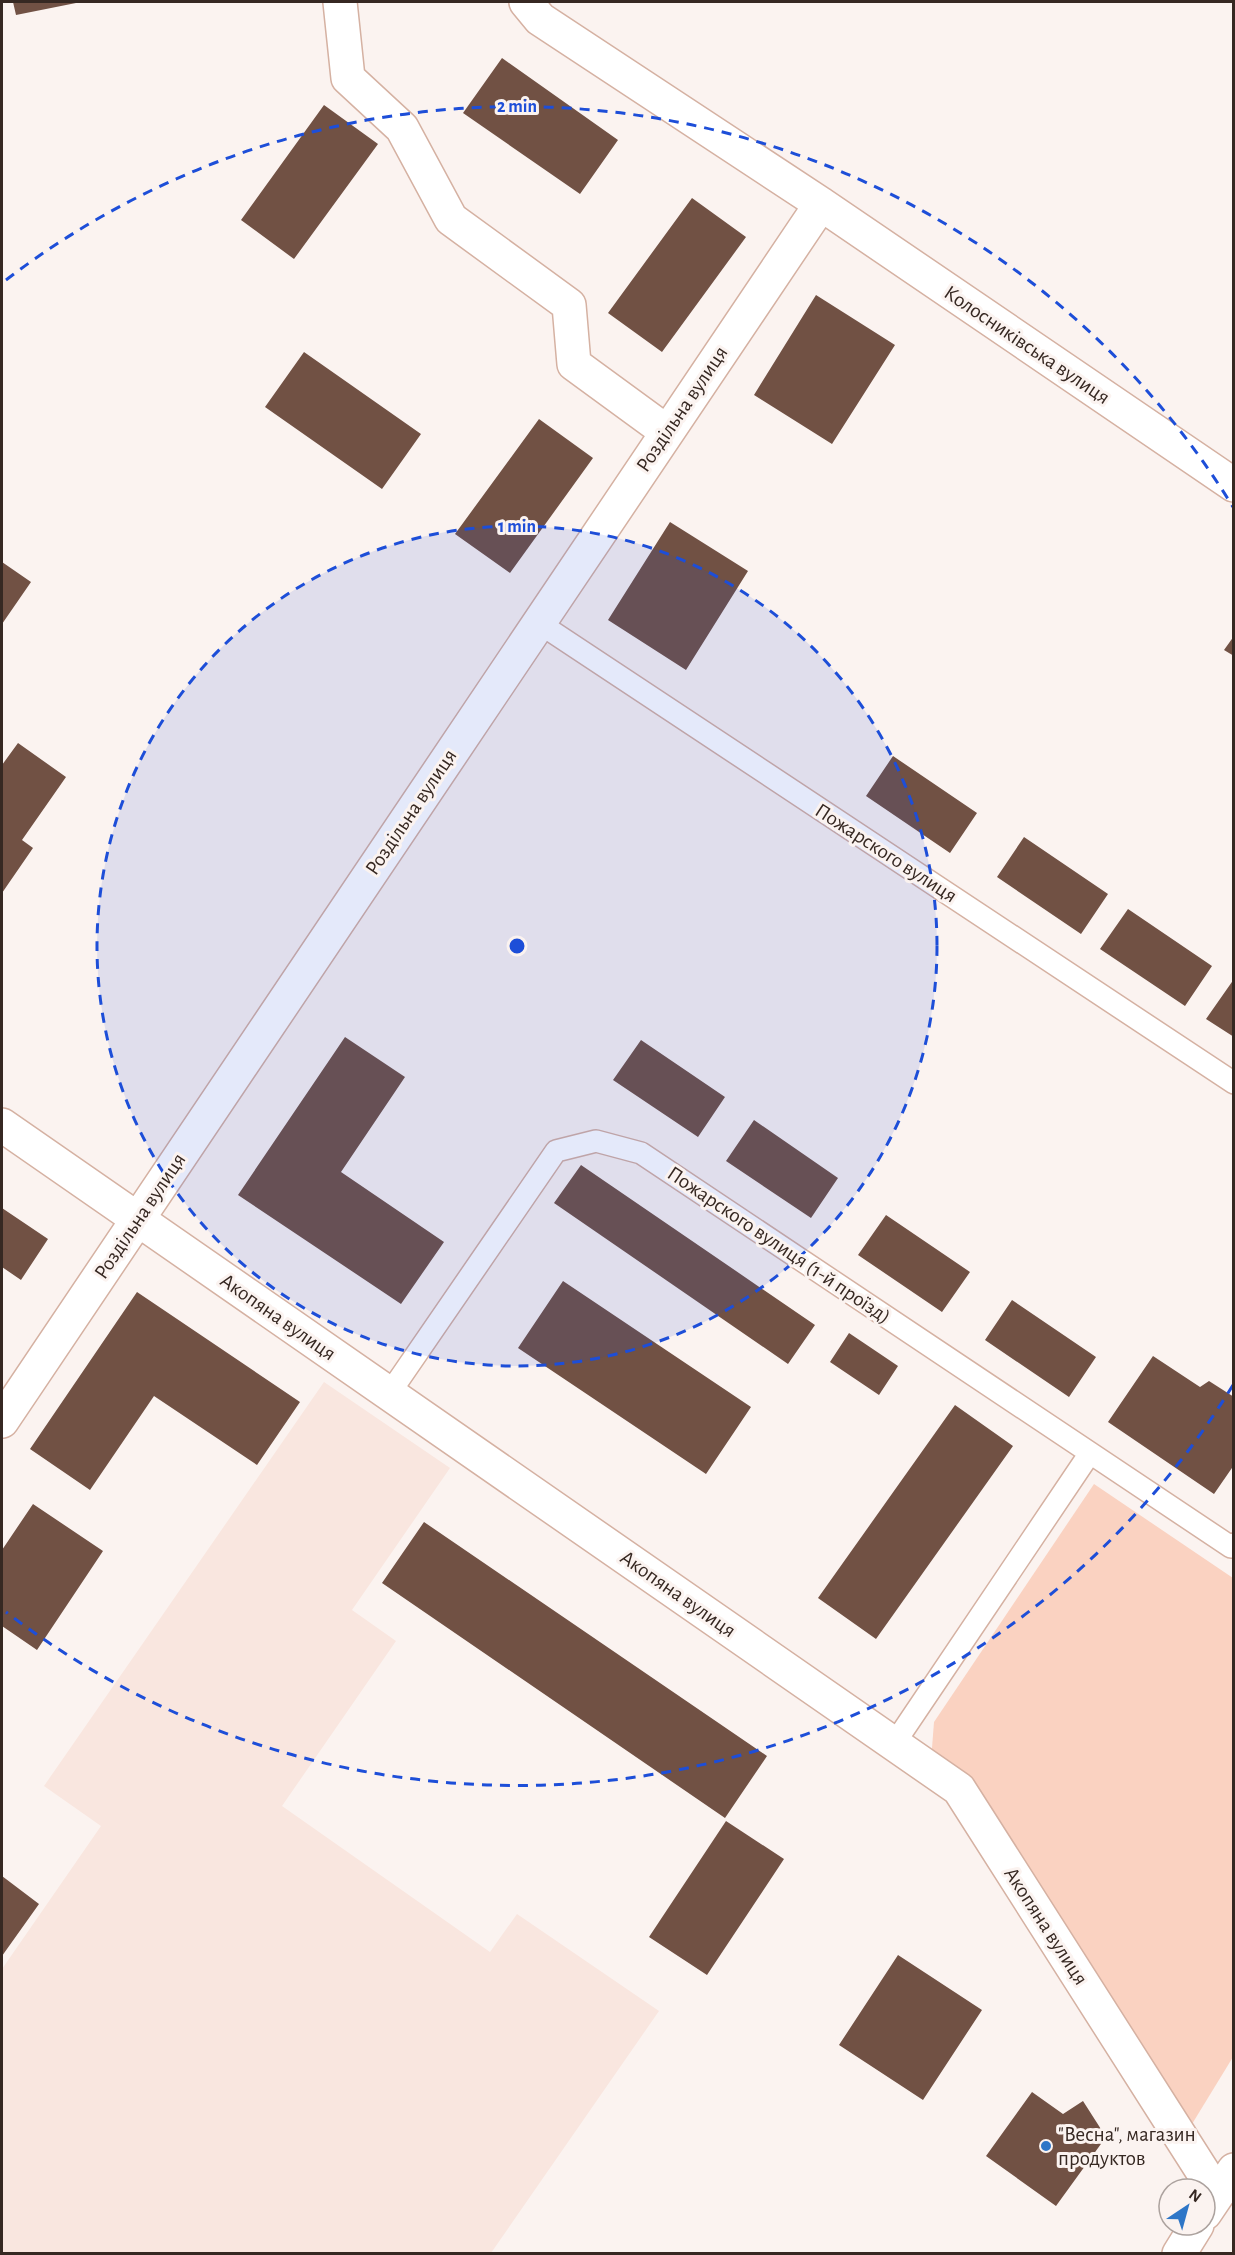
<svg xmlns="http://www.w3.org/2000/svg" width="1235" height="2255" font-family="'Alegreya Sans',sans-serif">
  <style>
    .built { fill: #f9e6df }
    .green { fill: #fad2c1 }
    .building { fill: #715144 }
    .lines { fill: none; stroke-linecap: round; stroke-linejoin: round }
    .service-casing { stroke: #d5b1a2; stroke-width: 24 }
    .minor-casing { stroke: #d5b1a2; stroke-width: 36 }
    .secondary-casing { stroke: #d5b1a2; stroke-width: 36 }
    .service { stroke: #fff; stroke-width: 21 }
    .minor { stroke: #fff; stroke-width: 33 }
    .secondary { stroke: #fff; stroke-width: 33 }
    .ring { fill: none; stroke: #1d4ed8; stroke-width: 3; stroke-dasharray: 10 8 }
    .poi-dot { fill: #2e76c7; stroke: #fbf3f0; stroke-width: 2 }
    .labels { text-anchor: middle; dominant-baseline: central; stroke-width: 6; stroke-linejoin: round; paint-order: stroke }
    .street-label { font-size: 21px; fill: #362822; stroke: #fbf3f0 }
    .poi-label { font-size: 21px; fill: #362822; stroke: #fbf3f0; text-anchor: start }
    .centre { fill: #1d4ed8; stroke: #fbf3f0; stroke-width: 3 }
    .ring-label { font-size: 18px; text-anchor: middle; font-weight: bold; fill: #1d4ed8; stroke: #fbf3f0; stroke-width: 6; stroke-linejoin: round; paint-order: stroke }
  </style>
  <rect width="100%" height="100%" fill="#fbf3f0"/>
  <!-- built -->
  <path class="built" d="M324 1382 450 1468 352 1610 396 1641 282 1806 490 1952 517 1914 659 2011 491 2253H2V1969L101 1826 44 1786Z"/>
  <!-- green -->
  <path class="green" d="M1094 1484 1233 1578V2057L1181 2142 930 1774 934 1722Z"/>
  <!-- building -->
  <path class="building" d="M13 2H76V3L16 15Z
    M502 58 618 140 580 194 463 113Z
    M324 105 378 144 294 259 241 220Z
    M692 198 746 237 662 352 608 313Z
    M816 295 895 345 832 444 754 395Z
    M304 352 421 434 382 489 265 407Z
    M539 419 593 458 510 573 455 534Z
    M670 522 748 571 686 670 608 620Z
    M2 562 31 582 2 624Z
    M1234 636V656L1224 650Z
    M18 743 66 777 22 840 33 848 2 893V765Z
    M893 756 977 813 950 853 866 796Z
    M1024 837 1108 894 1081 934 997 877Z
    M1128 909 1212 966 1185 1006 1100 949Z
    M1234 979V1037L1206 1019Z
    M345 1037 405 1077 341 1172 444 1242 401 1304 238 1195Z
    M641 1040 725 1097 698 1137 613 1080Z
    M754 1120 838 1178 811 1218 726 1161Z
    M581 1165 815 1325 788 1364 554 1203Z
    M2 1208 48 1239 21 1280 2 1267Z
    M886 1215 970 1272 942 1312 858 1255Z
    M563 1281 751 1407 706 1474 518 1348Z
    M137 1292 300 1402 257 1465 154 1396 90 1490 30 1449Z
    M1012 1300 1096 1357 1069 1397 985 1340Z
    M849 1333 898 1366 879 1395 830 1362Z
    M1153 1356 1200 1387 1209 1381 1234 1397V1465L1214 1494 1108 1422Z
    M955 1405 1013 1446 876 1639 818 1598Z
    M33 1504 103 1551 37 1650 2 1626V1550Z
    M424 1522 767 1756 725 1818 382 1583Z
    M726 1821 784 1859 707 1975 649 1937Z
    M2 1876 39 1904 2 1956Z
    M898 1955 982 2010 923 2100 839 2045Z
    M1032 2092 1063 2114 1083 2101 1106 2137 1056 2206 986 2156Z"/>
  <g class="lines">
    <defs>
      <path id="service" d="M539 623 1234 1083
        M389 1394 556 1151 596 1141 641 1153 1231 1547 1234 1544
        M894 1744 1090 1453"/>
      <path id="minor" d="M340 2 348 78 402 128 451 219 569 305 574 364 667 432
        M526 2 540 19 821 204 1234 485
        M2 1125 959 1789 1217 2194
        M2 1421 821 204"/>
      <path id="secondary" d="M1205 2213 1234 2170
        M1179 2254 1197 2225"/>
    </defs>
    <!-- service casing -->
    <use href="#service" class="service-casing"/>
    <!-- minor casing -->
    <use href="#minor" class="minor-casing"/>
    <!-- secondary casing -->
    <use href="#secondary" class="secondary-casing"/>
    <!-- service -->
    <use href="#service" class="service"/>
    <!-- minor -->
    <use href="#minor" class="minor"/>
    <!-- secondary -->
    <use href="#secondary" class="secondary"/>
  </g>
  <!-- distance rings -->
  <circle cx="517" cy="946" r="420" fill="#1d4ed8" fill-opacity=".12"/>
  <g class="ring">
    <circle cx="517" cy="946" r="420"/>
    <path d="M1233 1385A840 840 0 0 1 6 1612M6 280A840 840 0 0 1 1233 507"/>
  </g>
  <!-- markers -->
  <circle class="poi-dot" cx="1046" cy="2146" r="6"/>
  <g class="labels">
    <!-- street labels -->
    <g class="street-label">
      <text transform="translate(1027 345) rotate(34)">Колосниківська вулиця</text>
      <text transform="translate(682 409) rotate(-56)">Роздільна вулиця</text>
      <text transform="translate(411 812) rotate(-56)">Роздільна вулиця</text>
      <text transform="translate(886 853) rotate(33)">Пожарского вулиця</text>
      <text transform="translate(140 1216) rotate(-56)">Роздільна вулиця</text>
      <text transform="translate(779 1245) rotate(34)">Пожарского вулиця (1-й проїзд)</text>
      <text transform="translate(278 1317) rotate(35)">Акопяна вулиця</text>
      <text transform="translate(678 1594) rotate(35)">Акопяна вулиця</text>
      <text transform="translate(1046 1926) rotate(57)">Акопяна вулиця</text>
    </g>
    <!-- poi labels -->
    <g class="poi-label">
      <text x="1058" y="2134">"Весна", магазин<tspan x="1058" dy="24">продуктов</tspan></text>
    </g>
  </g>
  <circle cx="517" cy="946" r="9" class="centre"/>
  <g class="ring-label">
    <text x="517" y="112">2 min</text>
    <text x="517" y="532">1 min</text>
  </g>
  <!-- border -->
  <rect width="1235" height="2255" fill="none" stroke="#362822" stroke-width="6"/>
  <!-- north arrow -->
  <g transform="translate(1187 2207) rotate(36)"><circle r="28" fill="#fbf3f0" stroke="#aca29e" stroke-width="1.5"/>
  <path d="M0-4.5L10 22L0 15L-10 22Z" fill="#2e76c7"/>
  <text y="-9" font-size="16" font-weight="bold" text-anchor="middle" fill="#362822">N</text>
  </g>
</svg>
